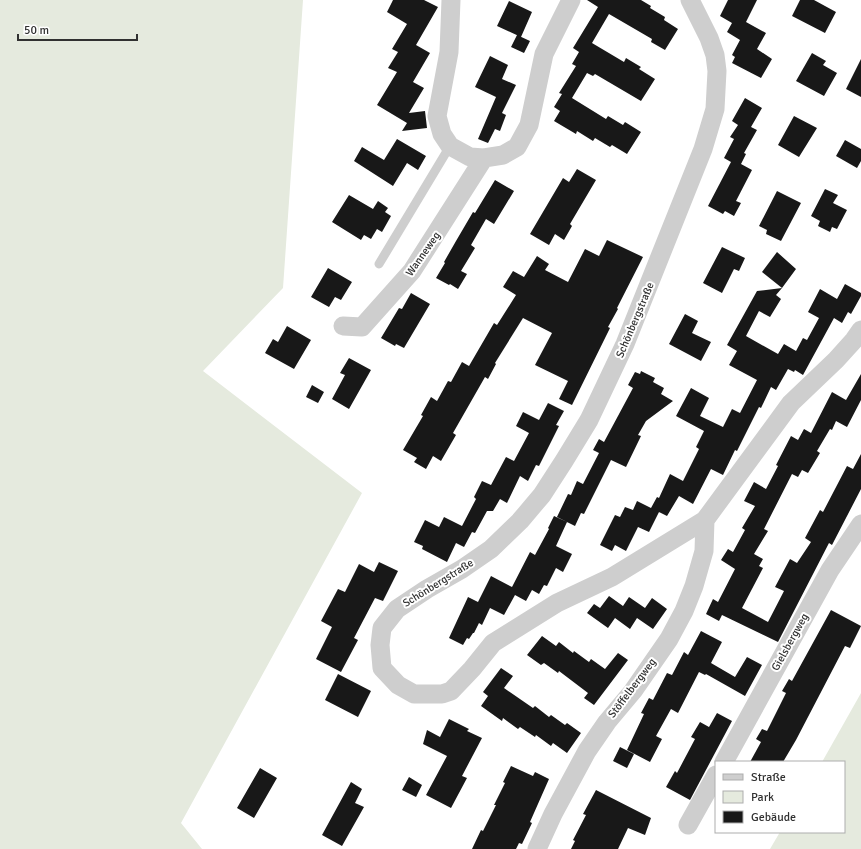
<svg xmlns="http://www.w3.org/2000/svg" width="861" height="849" font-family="Signika,sans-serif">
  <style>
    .green { fill: #e5eade }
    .building { fill: #181818 }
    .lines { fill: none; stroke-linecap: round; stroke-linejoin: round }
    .service { stroke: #cecece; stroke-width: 9 }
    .minor { stroke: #cecece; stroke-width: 19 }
    .labels { text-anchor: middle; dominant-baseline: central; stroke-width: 4; stroke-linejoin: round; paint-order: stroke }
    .street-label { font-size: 11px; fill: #313131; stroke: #fff }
  </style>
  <rect width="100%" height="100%" fill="#fff"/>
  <!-- green -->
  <path class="green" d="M0 0H303L283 288 203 371 362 493 181 823 202 849H0Z
    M861 693V849H770L780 832H844V762H822Z"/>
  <!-- building -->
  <path class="building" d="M393 0H424L438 7 416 45 430 53 413 82 424 88 409 113 425 111 427 128 402 131 407 123 377 105 397 72 388 68 398 52 392 49 407 24 387 12Z
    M587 0H641L651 6 650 8 665 17 664 20 678 29 665 50 651 42 652 39 609 14 592 43 624 62 626 58 641 67 639 69 655 79 641 101 595 74 593 76 587 73 572 98 606 119 608 116 623 125 625 122 641 132 627 154 612 145 610 147 595 138 593 141 577 131 576 134 554 121 560 111 554 107 562 94 559 93 576 66 572 64 579 52 573 48 598 7Z
    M728 0H757L746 22 766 33 757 49 772 59 761 78 732 63 735 57 732 55 740 40 727 32 732 23 720 16Z
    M800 0H814L836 12 825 33 792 16Z
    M509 1 532 12 521 37 497 26Z
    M517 35 530 41 524 53 511 47Z
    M812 53 826 61 823 65 837 73 824 96 796 81Z
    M490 56 508 65 502 79 516 85 502 113 506 115 500 131 495 129 488 143 478 139 496 97 475 87Z
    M861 59V97L846 89Z
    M745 98 762 108 751 127 757 130 744 153 746 154 741 164 752 170 736 201 741 203 734 216 725 211 723 214 708 206 731 162 724 158 734 139 730 137 738 125 732 121Z
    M794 116 817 128 799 157 778 145Z
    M397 139 426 156 418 170 407 163 393 186 354 161 362 147 384 160Z
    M845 140 861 149V161L857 168 836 156Z
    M577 169 596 180 570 224 572 226 564 240 555 234 549 245 530 234 563 178 569 182Z
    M495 180 514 191 494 224 486 219 471 245 475 248 461 271 467 274 458 289 450 284 449 285 436 278 445 263 444 262 456 241 473 212 475 213Z
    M825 189 838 195 833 203 847 210 837 229 832 227 830 232 818 226 820 221 811 216Z
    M777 191 801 203 781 241 766 234 767 230 759 226Z
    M349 195 373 209 378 201 388 208 385 212 391 216 382 232 377 229 371 239 364 235 361 240 332 222Z
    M607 240 643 257 617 308 618 309 608 327 610 328 572 405 559 399 568 381 535 365 552 333 523 318 495 363 496 364 488 379 485 377 453 433 456 435 441 461 433 456 426 469 414 462 417 458 403 450 423 416 421 415 431 397 437 401 448 381 451 382 462 362 469 366 494 323 497 325 516 295 503 287 513 271 524 277 537 256 549 264 545 270 568 282 585 249 599 256Z
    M722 247 745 258 739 271 734 269 722 293 703 283Z
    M777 252 796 269 782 288 762 272Z
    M328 268 352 282 341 300 335 297 329 307 311 297Z
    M845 284 861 293V296L851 314 848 312 842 323 834 318 803 375 795 370 794 372 788 369 776 390 771 387 761 408 759 407 737 451 735 450 723 475 711 469 693 504 679 496 667 516 651 508 657 497 659 498 670 474 683 481 699 449 696 447 704 431 676 416 691 388 709 398 700 416 723 427 732 409 740 413 757 380 729 365 737 351 727 345 757 291 782 288 776 295 781 299 770 317 759 311 746 336 778 354 784 344 796 351 803 338 807 340 819 318 808 312 820 289 837 299Z
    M411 293 430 304 404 348 396 344 395 346 381 338 399 308 402 309Z
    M685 314 698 321 692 333 711 342 701 361 669 344Z
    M287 326 311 340 294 369 265 353 273 339 278 342Z
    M349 358 371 370 349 409 332 399 345 375 340 373Z
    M641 371 655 378 653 382 664 388 661 394 673 401 646 421 638 435 641 436 626 467 611 460 584 514 581 513 575 526 557 517 568 494 571 495 577 481 583 484 599 453 593 450 599 439 604 442 633 388 628 385 635 372 640 374Z
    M861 374V400L847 427 836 421 832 430 830 429 817 451 820 453 808 473 802 470 798 477 792 474 764 529 768 531 754 554 763 559 759 566 763 568 742 608 768 622 784 591 775 587 790 559 797 563 811 542 805 538 820 510 823 512 847 466 853 469 861 454V489L832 545 829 543 778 642 722 615 719 621 706 614 713 599 718 602 735 569 721 560 728 549 733 552 745 530 742 528 755 506 744 501 754 482 766 489 778 466 776 465 791 436 798 440 804 429 811 433 832 392 846 400Z
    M312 385 324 392 318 403 306 397Z
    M548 403 564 411 556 425 559 426 539 466 536 465 528 481 520 476 507 503 500 499 493 511H487L475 533 472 532 464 547 456 543 447 562 422 549 423 546 414 542 425 520 439 527 444 517 462 526 476 499 474 497 482 481 491 485 506 457 514 461 529 433 516 426 523 412 539 420Z
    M637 501 659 512 649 532 638 527 626 551 615 545 612 551 600 545 615 515 620 517 625 507 633 510Z
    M554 516 567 522 556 546 572 554 563 572 556 568 547 586 544 585 539 594 532 590 526 601 515 595 504 615 490 608 482 625 479 623 474 633H473L469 639 467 638 463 645 449 638 468 597 478 602 491 576 512 587 530 552 535 555 549 529 548 528Z
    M379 562 398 571 383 601 375 598 354 638 358 640 341 672 316 659 332 627 321 621 338 589 345 592 359 564 374 572Z
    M609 596 623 606 629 597 645 608 652 598 667 609 653 629 637 618 630 629 615 618 608 628 587 613 594 604 600 608Z
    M831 610 861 626 850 648 845 646 796 740 783 762H750L761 742 756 739 762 729 767 731 786 693 782 691 789 679 792 681Z
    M701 631 722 642 711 663 735 677 747 657 762 665 745 696 706 674 705 675 699 672 678 713 671 709 656 736 662 739 650 762 627 750 644 714 641 713 649 698 653 700 667 673 672 675 684 652 688 655Z
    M542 636 556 646 559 642 573 653 574 651 589 662 591 659 605 669 618 653 628 660 594 705 584 698 588 693 559 671 558 673 544 663 541 665 527 655Z
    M501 668 513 676 504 688 533 708 535 706 549 717 551 715 565 725 567 723 581 733 567 753 553 743 551 746 536 735 535 737 520 727 518 729 503 718 502 721 481 706 488 696 483 692Z
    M338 674 371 691 358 717 325 700Z
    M717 713 732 721 690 800 666 787 675 771 677 773 695 739 691 737 700 722 709 727Z
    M449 719 469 729 467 731 482 738 462 776 467 778 451 808 426 795 447 756 423 744 427 730 440 737Z
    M620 747 634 754 627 768 613 761Z
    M511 766 533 776 535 772 549 779 530 822 532 823 522 844 519 843 516 849H472L481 830 483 831 496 805H494L505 783 503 782Z
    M260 768 277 778 254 818 237 808Z
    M409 777 422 785 416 797 402 790Z
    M351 782 362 789 355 803 364 807 342 846 322 835Z
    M596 790 651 818 645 835 628 828 618 849H571L575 841 573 840 586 815 583 814Z"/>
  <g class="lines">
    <!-- service -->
    <path class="service" d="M379 264 450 146"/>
    <!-- minor -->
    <path class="minor" d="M451 0 449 52 437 116 442 134 450 146 470 157 484 158 503 155 517 147 529 125 544 54 571 0
      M690 0 709 38 715 55 717 71 715 109 703 149 625 344 589 420 564 461 542 495 520 521 491 549 462 569 427 589 397 609 382 628 380 645 382 668 398 685 414 694H442L451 691 472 669 493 643 557 603 612 577 705 520 791 403 836 360 854 340 861 330
      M343 326 362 327 412 271 484 158
      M724 762 830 570 861 524
      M688 825 716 775
      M537 849 553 814 587 751 607 722 633 691 669 639 684 611 694 586 704 551 705 520"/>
  </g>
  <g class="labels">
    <!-- street labels -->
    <g class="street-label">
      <text transform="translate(423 254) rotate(-55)">Wanneweg</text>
      <text transform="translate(635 320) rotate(-67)">Schönbergstraße</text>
      <text transform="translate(438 583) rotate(-32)">Schönbergstraße</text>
      <text transform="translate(790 642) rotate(-61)">Gielsbergweg</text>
      <text transform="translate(632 688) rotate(-53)">Stöffelbergweg</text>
    </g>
  </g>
  <!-- legend -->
  <rect x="715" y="761" width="130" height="72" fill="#ffffff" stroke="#adadad"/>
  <rect x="723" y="774" width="20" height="6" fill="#cecece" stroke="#adadad"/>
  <text x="751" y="781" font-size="12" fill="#313131">Straße</text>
  <rect x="723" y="791" width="20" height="12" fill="#e5eade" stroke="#adadad"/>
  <text x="751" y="801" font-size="12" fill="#313131">Park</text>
  <rect x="723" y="811" width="20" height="12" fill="#181818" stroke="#adadad"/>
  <text x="751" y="821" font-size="12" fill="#313131">Gebäude</text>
  <!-- scale -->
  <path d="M18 34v6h119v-6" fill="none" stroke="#313131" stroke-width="2"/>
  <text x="24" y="34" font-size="12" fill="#313131" stroke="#ffffff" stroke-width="3" paint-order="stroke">50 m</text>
</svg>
